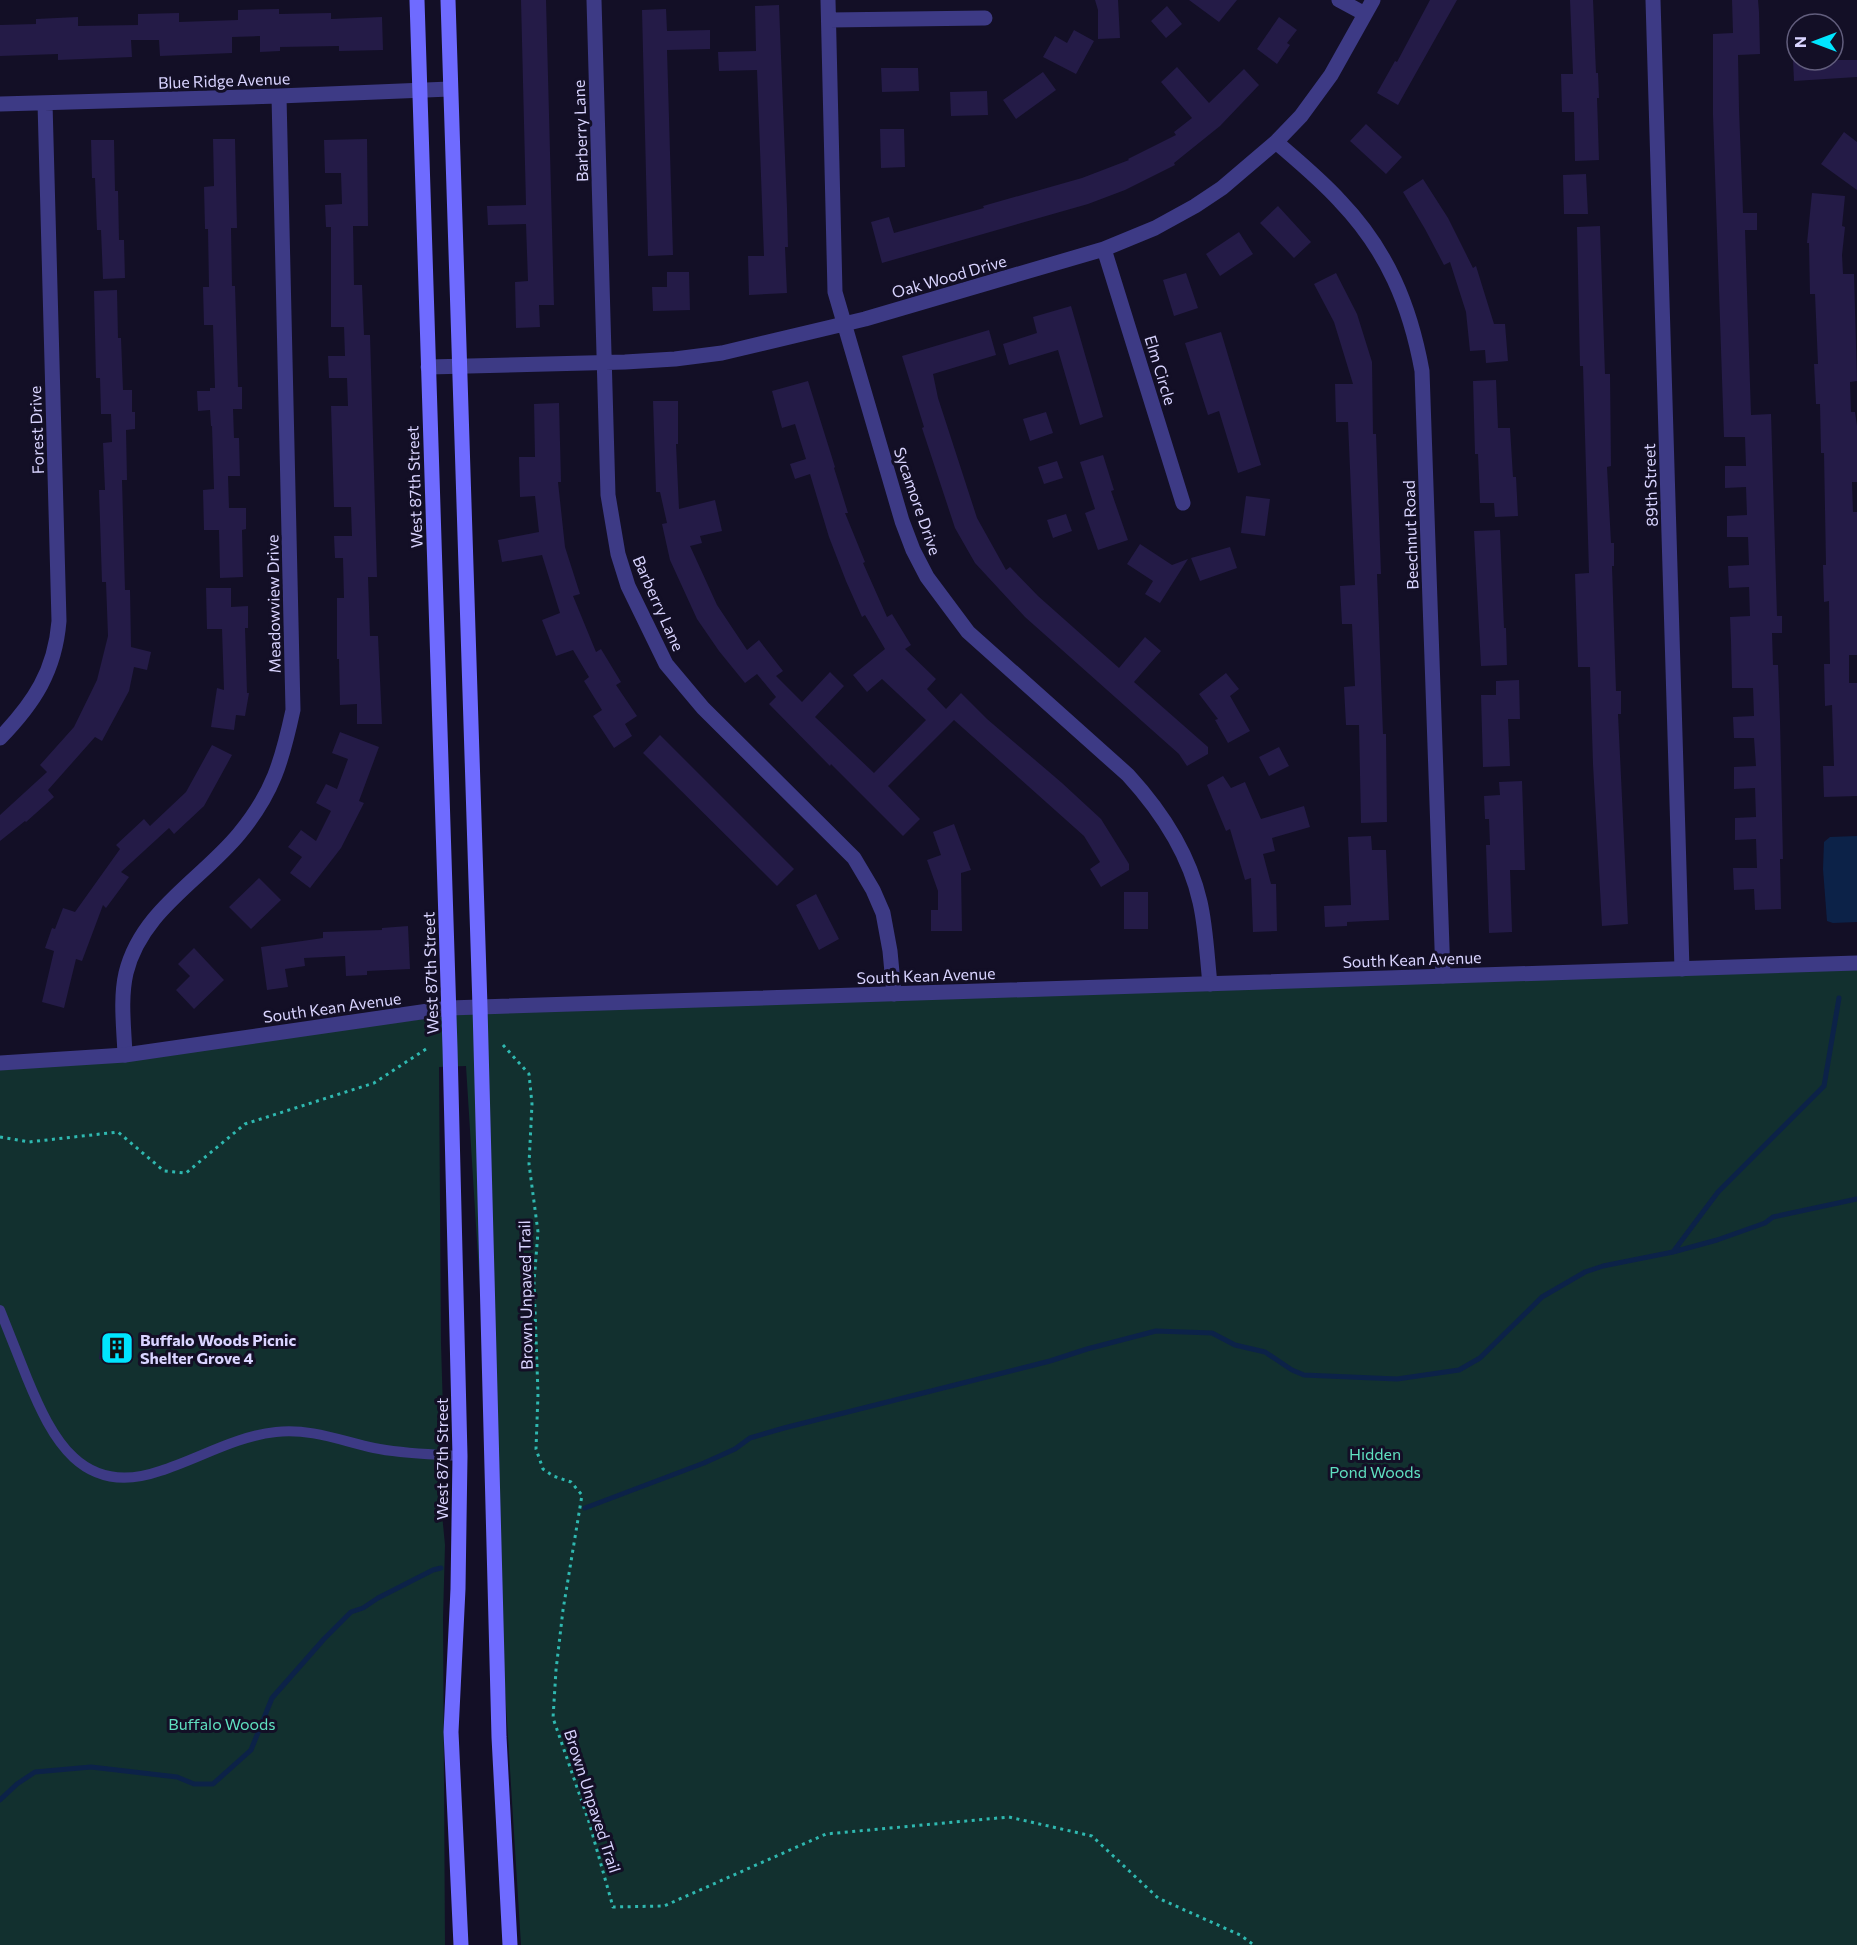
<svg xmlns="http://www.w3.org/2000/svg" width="1857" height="1945" font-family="Commissioner,sans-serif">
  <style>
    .green { fill: #12302f }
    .water { fill: #0c2248 }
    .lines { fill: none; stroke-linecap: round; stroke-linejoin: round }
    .stream { stroke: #0c2248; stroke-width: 5 }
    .building { fill: #241b47 }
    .path { stroke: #2fb8b0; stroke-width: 3; stroke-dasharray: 3 4.5; stroke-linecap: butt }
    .service { stroke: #3d3a85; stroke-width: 10 }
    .minor { stroke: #3d3a85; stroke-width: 15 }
    .tertiary { stroke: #3d3a85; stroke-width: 15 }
    .secondary { stroke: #6f6bff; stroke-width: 15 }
    .labels { text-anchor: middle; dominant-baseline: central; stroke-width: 6; stroke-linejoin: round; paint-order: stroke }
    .street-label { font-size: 16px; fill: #d9d4ff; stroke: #130f26 }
    .poi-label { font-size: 16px; font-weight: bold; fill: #d9d4ff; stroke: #130f26; text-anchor: start }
    .park-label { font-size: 16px; fill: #5fe0c0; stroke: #130f26 }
  </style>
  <rect width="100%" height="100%" fill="#130f26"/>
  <!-- green -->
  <path class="green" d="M1857 965V1945H521L466 1066 439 1067 441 1343 444 1445H442V1514L445 1545 443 1618 445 1945H0V1057L141 1054 464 1014Z"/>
  <!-- water -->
  <path class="water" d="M1857 836V922L1833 923 1827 921 1823 869 1824 842 1830 837Z"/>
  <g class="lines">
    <!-- stream -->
    <path class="stream" d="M1673 1252 1718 1192 1824 1086 1839 998
      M585 1508 704 1463 735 1449 750 1438 784 1428 1050 1361 1087 1349 1156 1331 1212 1333 1235 1345 1265 1352 1292 1370 1304 1375 1397 1379 1459 1370 1480 1358 1542 1297 1585 1272 1603 1266 1673 1252 1717 1240 1765 1223 1773 1217 1857 1199
      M0 1800 17 1784 35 1772 91 1767 177 1777 194 1784H213L251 1750 272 1698 324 1639 351 1612 363 1608 378 1598 433 1570 441 1568"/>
  </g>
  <!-- building -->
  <path class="building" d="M521 0H546L554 305H539L540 327 516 328 515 282 528 281 526 224 488 225 487 206 526 205Z
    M1095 0H1118L1120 38 1098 39V10Z
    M1189 0H1237L1219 22Z
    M1430 0H1457L1398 105 1377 93 1395 61 1397 62Z
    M1570 0H1593L1596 73H1598L1599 98H1597L1599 160 1575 161 1574 112H1562L1561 74H1573Z
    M1732 0H1758L1759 12 1760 54 1738 55 1739 109 1743 213H1757V230H1745L1751 415 1771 414 1777 616H1782V633H1772L1773 665H1778L1780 721 1783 859H1780L1781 909 1755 910 1754 889 1734 890 1733 868H1757L1756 839 1735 840V818L1756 817 1755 788 1734 789V767L1756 766 1754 738H1734L1733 717 1754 716 1753 688H1732L1731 641 1730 617 1750 616 1749 587 1729 588 1728 566 1749 565 1748 537H1727V516L1747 515 1746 487 1725 488V466H1746L1745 437H1724L1713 115V34L1733 33Z
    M779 5 787 208 788 247H785L787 293 749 295 748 256H764L757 70 719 71 718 52 756 51 755 6Z
    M1167 6 1182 24 1166 38 1151 21Z
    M279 9V14L331 13V19L382 17 383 50 339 51V46L280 47V51L260 52V36L232 37V53L160 56 159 40H131L132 57 58 60V54L0 56V25L36 24V19L78 17V26L138 25V14L179 13V22L238 20V10Z
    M666 9 667 31 710 30V49L667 50 673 255 648 256 642 10Z
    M1279 17 1297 30 1287 43 1290 45 1277 64 1257 49Z
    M1074 30 1094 41 1076 74 1043 57 1055 36 1067 43Z
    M1793 60H1857V77L1794 81Z
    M1177 67 1209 103 1244 69 1259 85 1220 126 1174 163 1175 165 1125 190 1088 204 882 263 871 222 889 217 894 233 937 221 984 208 983 206 1082 178 1129 160 1128 159 1176 135 1174 132 1192 118 1161 82Z
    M881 68H918L919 91 882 92Z
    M1043 72 1056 90 1016 119 1003 100Z
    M987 91 988 115 951 116 950 92Z
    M1366 124 1402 157 1386 174 1350 141Z
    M880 129H904L905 167 881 168Z
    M1844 132 1857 142V190L1821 164Z
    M213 139H235L237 228H231L232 286H235L238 387H242V409H233L234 438H239L240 476H228L229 508H246V529L242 530 243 577 220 578 219 530H204L203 490 214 489 212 426H211L210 410 198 411 197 391H210V388H215L213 325H204L203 287H209L208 229H205L204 187 214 186Z
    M367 139 368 226H353L354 285H362L364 335H370L377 577H368L370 636H378L382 724H357V704L340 705 339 659H337V598H344L343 558H335L334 536H352L351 507H334L331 406H348L347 378H329L328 356H345L344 327H331V227H326L325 205 342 204 341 173H325L324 140Z
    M91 140H114L115 191H118L119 240H124L125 278 103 279 101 230H97L95 178H92Z
    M1586 174 1588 214H1564L1563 175Z
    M1423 179 1448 218 1473 268 1476 266 1494 324H1505L1508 361 1486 363 1485 350 1470 351 1466 312 1450 262 1444 265 1425 229 1403 192Z
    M1812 193 1845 196 1842 226 1845 227 1842 255 1843 274H1854L1857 381 1850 382 1851 412H1855L1857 426V482H1852L1853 512H1857V655H1849V683H1857V796L1824 797 1823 766H1834L1832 705 1825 706 1824 664H1830L1829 601 1824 602 1823 565H1826L1824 453H1821L1820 404H1816L1814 364H1818L1815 294H1810L1809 243H1807Z
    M1278 206 1311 242 1294 258 1260 223Z
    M1600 226 1605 374H1610L1611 466 1607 467 1611 543H1614V566H1612L1616 691H1621V714H1618L1628 924 1602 926 1593 764 1590 667H1578L1575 574 1589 573 1583 366H1580L1577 227Z
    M1239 232 1253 254 1220 276 1206 254Z
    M667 272H689L690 310 653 311 652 287H667Z
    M1186 273 1198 308 1174 316 1163 280Z
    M1336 273 1357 314 1372 362 1373 434H1376L1381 574H1377L1383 734H1386L1387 822 1361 823 1359 725H1346L1344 687 1355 686 1352 624H1342L1340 586 1355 585 1348 422H1336L1335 384H1353L1334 322 1314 284Z
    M117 290 118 338H121L123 390H132V412H135V429L126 430 127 480H122L125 590H130L131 647 151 652 147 670 134 667 129 691 102 741 95 737 48 790 54 797 26 822 25 821 0 841V815L47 772 40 765 74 727 97 680 108 636 106 582H102L99 490H105L103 443 112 442 111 414H101L100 378H96L94 291Z
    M1071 306 1103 417 1080 425 1058 350 1009 365 1003 344 1037 333 1033 317Z
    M989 330 996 355 933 374 938 398 977 518 1006 570 1010 567 1038 596 1119 668 1145 637 1161 651 1134 682 1208 747V754L1187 766 1179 754 1025 617 975 563 955 528 922 428 924 427 902 356Z
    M1221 332 1261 465 1238 473 1219 411 1208 415 1185 343Z
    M1496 380 1498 428H1510L1513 477H1516L1518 516 1495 517 1494 503H1480L1478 454H1475L1473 381Z
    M808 381 835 467 834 468 848 513H845L865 562 863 563 887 617 892 614 911 645 905 649 936 679 927 689 946 709 961 693 987 719 1062 783 1101 819 1129 864V870L1101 887 1090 869 1100 862 1084 836 954 720 888 786 920 819 903 836 831 764 830 766 769 704 776 697 757 674 745 683 719 651 697 619 670 560 662 524 667 523 660 492H656L653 401H678V444H676L679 509 715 500 722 531 700 536 702 543 690 546 717 605 747 650 759 640 783 671 776 676 802 702 830 672 844 686 815 717 874 773 926 720 882 679 867 692 853 675 885 649 865 615 862 617 846 581 829 537 810 474 795 479 790 464 806 459 795 424 782 428 772 391Z
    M559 403 561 482H558L565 547 580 594 573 596 596 652 601 649 621 682 616 685 637 716 625 724 632 736 614 748 593 716 602 710 584 681 589 677 573 650 556 656 542 620 560 613 542 555 502 562 498 540 539 532 535 496 520 497 519 457H535L534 404Z
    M1046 412 1053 433 1030 441 1023 419Z
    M1103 455 1114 490 1111 491 1128 540 1098 550 1085 513 1095 509 1080 462Z
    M1057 461 1063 478 1044 484 1038 467Z
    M1246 496 1270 499 1265 536 1241 533Z
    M1066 514 1072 531 1053 538 1047 520Z
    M1500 530 1504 628H1506L1507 665 1481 666 1474 531Z
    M1140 544 1172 565 1188 559 1160 603 1145 594 1153 581 1127 564Z
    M1230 547 1237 568 1200 581 1191 558Z
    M206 588H231V607L248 606V628H245L247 693H249L245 716 236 715 234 730 211 727 217 688 224 690 222 629H207Z
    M1226 673 1239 689 1230 696 1250 731 1228 743 1215 720 1218 719 1199 694Z
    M1519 680 1520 719H1508L1510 766 1483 767 1481 695H1496V681Z
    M340 732 379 747 359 801 364 803 341 848 310 888 290 873 302 857 288 847 301 830 316 841 331 811 316 803 326 784 337 789 348 759 332 753Z
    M660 735 794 869 777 886 643 753Z
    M212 745 232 755 204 806 174 834 169 828 121 872 129 877 106 908 103 905 82 961 76 959 64 1008 42 1002 54 951 45 948 52 928 55 929 63 908 75 912 120 849 116 845 144 819 150 826 186 792Z
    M1279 747 1289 766 1269 776 1259 757Z
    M1223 776 1231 788 1245 782 1261 819 1304 806 1310 827 1272 838 1275 851 1263 854 1271 884H1276L1277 931 1253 932 1251 878 1245 880 1230 829 1226 831 1207 785Z
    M1522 781 1525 870H1510L1512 932 1489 933 1486 845H1490L1489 819H1485L1484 796 1500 795 1499 782Z
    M954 824 971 870 961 873 962 931H931V910H938V891L927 860 941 855 933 832Z
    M1371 836 1372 850H1386L1389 920 1347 922V926L1325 927 1324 906 1351 905 1348 837Z
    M259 878 281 900 251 929 229 907Z
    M1124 892H1148V929H1124Z
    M816 894 839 939 819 950 796 905Z
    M408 926 410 969 367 971V975L346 976 345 956 304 958 305 966 285 969 288 987 267 990 261 947 323 938V932L382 930V928Z
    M194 948 224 980 194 1009 176 990 190 976 178 964Z
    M102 1334 134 1337 132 1362 99 1359Z"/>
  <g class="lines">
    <!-- path -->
    <path class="path" d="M503 1045 529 1074 532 1104 529 1164 538 1232 534 1282 538 1394 536 1449 543 1469 553 1476 571 1482 582 1495 563 1610 556 1670 553 1718 589 1822 613 1907 664 1906 826 1834 1009 1817 1092 1836 1158 1898 1240 1935 1254 1945
      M0 1137 29 1142 118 1132 164 1171 186 1173 245 1124 374 1083 426 1049"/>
    <!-- service -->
    <path class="service" d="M0 1310C9 1333 18 1355 27 1378 52 1439 82 1498 160 1471 198 1459 236 1436 276 1432 310 1428 342 1441 374 1448 402 1454 431 1454 460 1456"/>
    <!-- minor -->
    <path class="minor" d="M594 0 608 495 618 554 628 586 666 664 703 708 854 858 873 890 883 913 890 951 894 994
      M828 0 835 292 902 521 913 550 927 577 968 632 1128 775C1161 811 1189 853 1200 902 1206 928 1207 957 1210 984
      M1339 0 1365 14
      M1653 0 1682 969
      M829 20 985 18
      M0 104 279 96 450 89
      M1276 142C1298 161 1321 180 1340 201 1387 250 1410 305 1422 371L1443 976
      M1104 249 1183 503
      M428 367 625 362 675 359 722 353 865 319 1104 249 1155 228 1195 206 1222 188 1276 142 1301 116 1331 75 1373 0
      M0 738C34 703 55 671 59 621L45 103
      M125 1055C124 1028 120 999 126 973 141 911 201 880 239 834 273 793 282 761 293 710L279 96"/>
    <!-- tertiary -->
    <path class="tertiary" d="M0 1063 125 1055 449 1008 1857 963"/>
    <!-- secondary -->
    <path class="secondary" d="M417 0 450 1048 460 1456 458 1589 451 1732 461 1945
      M448 0 480 1007 499 1737 510 1945"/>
  </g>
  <!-- icons -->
  <defs>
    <symbol id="building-square" viewBox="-11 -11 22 22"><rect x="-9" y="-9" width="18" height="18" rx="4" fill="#00e5ff" stroke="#130f26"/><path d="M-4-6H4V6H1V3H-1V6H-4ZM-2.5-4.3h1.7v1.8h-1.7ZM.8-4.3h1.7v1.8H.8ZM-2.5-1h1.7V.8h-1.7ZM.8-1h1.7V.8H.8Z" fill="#111"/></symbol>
  </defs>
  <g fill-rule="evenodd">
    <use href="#building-square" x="98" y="1329" width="38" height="38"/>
  </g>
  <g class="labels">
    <!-- street labels -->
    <g class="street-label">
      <text transform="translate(224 80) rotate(-2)">Blue Ridge Avenue</text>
      <text transform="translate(580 131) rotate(-92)">Barberry Lane</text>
      <text transform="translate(949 276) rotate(-16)">Oak Wood Drive</text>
      <text transform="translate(1161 370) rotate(73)">Elm Circle</text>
      <text transform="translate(36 430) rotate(-92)">Forest Drive</text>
      <text transform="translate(1650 485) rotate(-92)">89th Street</text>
      <text transform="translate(414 487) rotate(-92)">West 87th Street</text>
      <text transform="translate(918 501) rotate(71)">Sycamore Drive</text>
      <text transform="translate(1410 535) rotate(-92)">Beechnut Road</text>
      <text transform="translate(659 603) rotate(66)">Barberry Lane</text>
      <text transform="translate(273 604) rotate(-91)">Meadowview Drive</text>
      <text transform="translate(1412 959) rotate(-2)">South Kean Avenue</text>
      <text transform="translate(430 973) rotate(-92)">West 87th Street</text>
      <text transform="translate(926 975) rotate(-2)">South Kean Avenue</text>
      <text transform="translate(332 1007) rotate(-8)">South Kean Avenue</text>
      <text transform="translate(525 1295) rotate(-91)">Brown Unpaved Trail</text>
      <text transform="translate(441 1459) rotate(-90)">West 87th Street</text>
      <text transform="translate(593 1801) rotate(72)">Brown Unpaved Trail</text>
    </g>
    <!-- poi labels -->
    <g class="poi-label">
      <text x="140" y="1339">Buffalo Woods Picnic<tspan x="140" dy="18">Shelter Grove 4</tspan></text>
    </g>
    <!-- park labels -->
    <g class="park-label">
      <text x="1375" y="1453">Hidden<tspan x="1375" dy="18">Pond Woods</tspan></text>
      <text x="222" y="1723">Buffalo Woods</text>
    </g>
  </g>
  <!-- north arrow -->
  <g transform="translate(1815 42) rotate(270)"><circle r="28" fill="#130f26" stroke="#625e7d" stroke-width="1.5"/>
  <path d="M0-4.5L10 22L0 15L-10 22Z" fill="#00e5ff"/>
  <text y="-9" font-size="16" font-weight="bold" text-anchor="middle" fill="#d9d4ff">N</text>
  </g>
</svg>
